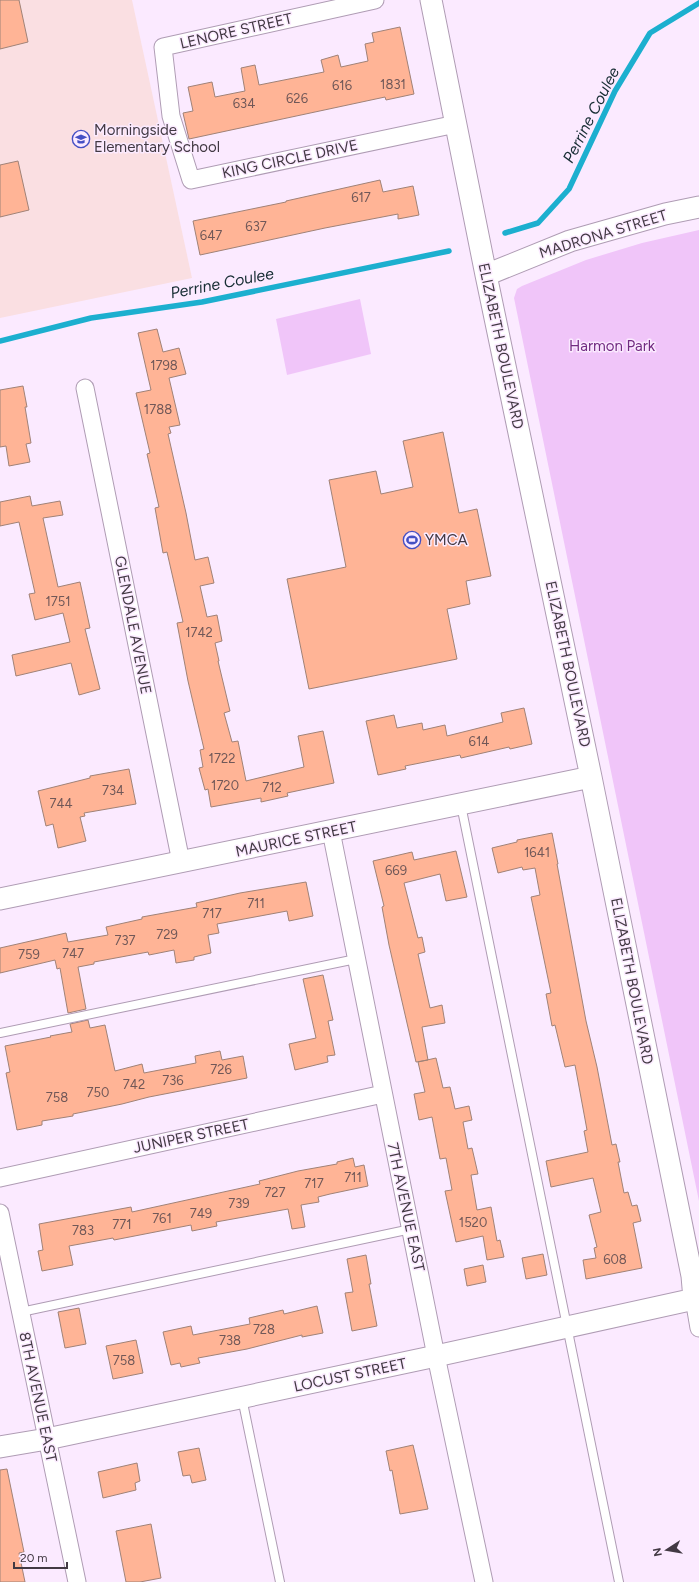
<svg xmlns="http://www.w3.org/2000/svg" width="699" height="1582" font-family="Figtree,sans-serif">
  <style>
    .education { fill: #fadfe2 }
    .green { fill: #f0c5f9 }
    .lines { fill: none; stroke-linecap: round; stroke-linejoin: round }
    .stream { stroke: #1cafcf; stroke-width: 5.5 }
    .building { fill: #ffb496; stroke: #a08277 }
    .service-casing { stroke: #af9cb4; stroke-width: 10 }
    .minor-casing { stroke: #af9cb4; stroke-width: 19 }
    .tertiary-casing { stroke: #af9cb4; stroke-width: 23 }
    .service { stroke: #fff; stroke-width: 8 }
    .minor { stroke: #fff; stroke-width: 17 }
    .tertiary { stroke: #fff; stroke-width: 21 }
    .labels { text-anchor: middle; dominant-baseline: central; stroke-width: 3; stroke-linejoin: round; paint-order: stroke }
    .number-label { font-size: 13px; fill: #715858 }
    .street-label { font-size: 15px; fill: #423943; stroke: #fbeaff }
    .poi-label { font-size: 15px; fill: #423943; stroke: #fbeaff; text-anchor: start }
    .park-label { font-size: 15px; fill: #722b82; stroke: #fbeaff }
    .water-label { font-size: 16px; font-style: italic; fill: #172d34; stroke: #fbeaff }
  </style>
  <rect width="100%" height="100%" fill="#fbeaff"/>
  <!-- education -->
  <path class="education" d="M0 0H132L192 278 0 318Z"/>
  <!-- green -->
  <path class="green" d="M699 230V1201L514 298 517 289 522 286 586 260 642 243Z
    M360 299 371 354 287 375 276 319Z"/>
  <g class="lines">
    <!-- stream -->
    <path class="stream" d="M505 233 538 223 569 189 615 91 650 33 699 3
      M0 341 91 318 202 302 449 251"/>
  </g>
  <!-- building -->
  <path class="building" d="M0 0H19L28 42 0 49Z
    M400 27 414 94 386 100 385 97 189 139 183 113 193 111 188 87 212 82 215 97 245 91 241 68 255 65 259 85 324 72 321 60 338 55 341 67 368 61 365 44 374 42 372 33Z
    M18 161 29 210 0 217V165Z
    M380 180 383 192 413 186 419 215 398 219V214L325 228 200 255 193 221 286 202V201Z
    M157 329 163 352 179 348 186 374 169 378 180 425 169 427 171 433 168 434 186 513 195 560 208 557 214 583 200 586 207 617 217 615 222 641 215 643 219 661H218L230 711 224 713 232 742 238 741 246 781 304 767 298 736 323 731 334 783 287 793 288 796 261 802V798L211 807 208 789 205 790 199 768 203 767 200 750 204 749 188 681 177 623 183 622 167 552 163 553 155 508 159 507 147 454 150 453 136 393 151 390 138 333Z
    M23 386 27 407H25L31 443 26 444 30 462 9 466 6 446 0 447V390Z
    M443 432 459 513 477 509 491 576 466 581 470 604 447 609 457 659 309 689 287 579 346 567 329 480 376 471 381 494 413 487 403 441Z
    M30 496 32 506 60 501 63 515 43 518 58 587 80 582 90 628 85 629 100 689 79 695 71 663 16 676 12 655 70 642 63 613 35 620 29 594 35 593 19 522 0 526V502Z
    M524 708 532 744 510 749 509 747 461 758 460 755 405 766 406 769 378 775 366 721 394 715 397 728 422 723 423 730 445 725 447 736 503 722 501 713Z
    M129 769 136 804 84 813 85 816 80 817 86 841 58 848 53 824 46 826 38 791 90 778V776Z
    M552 833 558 864H557L586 1021 597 1067 612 1145 616 1144 620 1162H618L624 1193 628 1192 632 1206 637 1205 641 1221 633 1223 642 1268 586 1279 583 1260 596 1258 594 1248 597 1247 589 1215 601 1212 593 1178 551 1187 546 1161 588 1152 584 1131 587 1130 575 1065 565 1067 555 1025 552 1026 546 994 551 993 531 897 540 895 535 868 523 870 522 867 498 873 492 848 517 842V840Z
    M456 851 467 897 446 901 440 874 404 883 418 938 422 937 425 952 418 954 430 1008 442 1005 445 1023 422 1027 428 1060 416 1062 389 945 382 907 384 906 373 861 412 852 414 860Z
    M306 882 313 916 289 921 287 911 217 924 219 933 208 935 211 953 194 957V960L176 963 174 950 149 955 148 952 94 962V964L78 967 86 1009 68 1013 60 968 57 969 55 960 0 973V948L66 933 68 942 108 935 106 927 142 919V917L197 907 196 903 240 893Z
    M323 975 333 1020 328 1021 335 1055 327 1056 328 1062 295 1070 289 1044 316 1038 303 979Z
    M88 1020 90 1028 105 1025 115 1071 142 1064 144 1073 196 1063 195 1056 220 1051 222 1060 243 1056 247 1078 149 1097 122 1104 73 1114V1116L42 1121V1125L17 1130 6 1073 10 1072 5 1046 51 1037 50 1036 72 1032 70 1024Z
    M436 1058 443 1088 450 1087 455 1109 469 1106 472 1120 463 1122 468 1149 472 1148 478 1174 471 1175 477 1210 491 1207 497 1241 500 1240 504 1257 487 1260 483 1236 456 1242 445 1191 452 1190 446 1158 440 1159 432 1117 419 1120 414 1094 425 1092 418 1062Z
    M353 1158 355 1167 364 1165 368 1186 330 1194 318 1197 319 1202 301 1205 305 1227 292 1229 288 1209 216 1222 217 1226 192 1231 191 1225 114 1240 113 1238 69 1246 73 1265 42 1271 38 1251 43 1250 39 1224 131 1207 132 1212 260 1184 259 1181 298 1171 337 1164V1162Z
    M543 1254 547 1275 526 1279 522 1258Z
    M366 1255 371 1284H369L377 1326 352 1331 345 1293 353 1292 347 1259Z
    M483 1265 486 1282 467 1286 464 1269Z
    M317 1306 323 1333 302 1337V1335L247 1349 198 1358 200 1363 181 1367 180 1363 171 1365 163 1332 191 1326 193 1335 250 1324 249 1318 283 1310 284 1314Z
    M79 1308 86 1344 65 1348 58 1312Z
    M136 1340 143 1373 113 1379 106 1346Z
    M413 1445 428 1509 400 1514 392 1470 390 1471 386 1451Z
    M199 1448 206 1480 192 1483 190 1475 183 1476 178 1452Z
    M137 1463 140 1481 135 1483 136 1490 103 1498 98 1472Z
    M7 1469 24 1552 19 1553 25 1582H0V1470Z
    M151 1524 161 1578 140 1582H126L116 1531Z"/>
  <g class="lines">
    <defs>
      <path id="service" d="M461 805 619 1582
        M0 1033 356 959
        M21 1312 411 1229
        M242 1398 280 1582"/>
      <path id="minor" d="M375 0 163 47 171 116 191 180 456 124
        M85 388 181 862
        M331 831 436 1356 484 1582
        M0 1178 383 1094
        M0 1213 77 1582
        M694 1299 699 1328"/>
      <path id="tertiary" d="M431 0 486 275 591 777 692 1276 694 1299
        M486 275 570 241 665 214 699 207
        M0 899 591 777
        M0 1447 47 1439 436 1356 699 1298"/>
    </defs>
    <!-- service casing -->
    <use href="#service" class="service-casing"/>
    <!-- minor casing -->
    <use href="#minor" class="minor-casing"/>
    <!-- tertiary casing -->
    <use href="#tertiary" class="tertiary-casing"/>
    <!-- service -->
    <use href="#service" class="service"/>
    <!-- minor -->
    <use href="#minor" class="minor"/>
    <!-- tertiary -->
    <use href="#tertiary" class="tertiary"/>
  </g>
  <!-- icons -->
  <defs>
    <symbol id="school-ring" viewBox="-11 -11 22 22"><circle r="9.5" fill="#fbeaff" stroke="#444fc4" stroke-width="1.5"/><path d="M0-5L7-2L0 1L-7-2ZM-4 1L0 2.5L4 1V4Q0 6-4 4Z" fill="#444fc4"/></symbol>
    <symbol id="stadium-ring" viewBox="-11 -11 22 22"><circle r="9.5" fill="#fbeaff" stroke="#444fc4" stroke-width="1.5"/><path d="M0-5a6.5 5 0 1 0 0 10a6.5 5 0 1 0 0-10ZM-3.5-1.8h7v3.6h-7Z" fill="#444fc4"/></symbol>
  </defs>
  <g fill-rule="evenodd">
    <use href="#school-ring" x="71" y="129" width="20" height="20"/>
    <use href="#stadium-ring" x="402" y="530" width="20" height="20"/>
  </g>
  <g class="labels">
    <!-- number labels -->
    <g class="number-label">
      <text x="393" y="84">1831</text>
      <text x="342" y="85">616</text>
      <text x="297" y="98">626</text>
      <text x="244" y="103">634</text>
      <text x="361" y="197">617</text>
      <text x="256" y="226">637</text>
      <text x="211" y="235">647</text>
      <text x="164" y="365">1798</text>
      <text x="158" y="409">1788</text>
      <text x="58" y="601">1751</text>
      <text x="199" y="632">1742</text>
      <text x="479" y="741">614</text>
      <text x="222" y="758">1722</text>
      <text x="225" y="785">1720</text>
      <text x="272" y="787">712</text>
      <text x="113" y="790">734</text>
      <text x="61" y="803">744</text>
      <text x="537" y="852">1641</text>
      <text x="396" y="870">669</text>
      <text x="256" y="903">711</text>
      <text x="212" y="913">717</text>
      <text x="167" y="934">729</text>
      <text x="125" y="940">737</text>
      <text x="73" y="953">747</text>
      <text x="29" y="954">759</text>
      <text x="221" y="1069">726</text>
      <text x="173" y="1080">736</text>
      <text x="134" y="1084">742</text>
      <text x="98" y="1092">750</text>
      <text x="57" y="1097">758</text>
      <text x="353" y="1177">711</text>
      <text x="314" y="1183">717</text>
      <text x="275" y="1192">727</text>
      <text x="239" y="1203">739</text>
      <text x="201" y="1213">749</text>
      <text x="162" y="1218">761</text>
      <text x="473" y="1222">1520</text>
      <text x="122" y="1224">771</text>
      <text x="83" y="1230">783</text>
      <text x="615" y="1259">608</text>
      <text x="264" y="1329">728</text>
      <text x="230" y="1340">738</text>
      <text x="124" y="1360">758</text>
    </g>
    <!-- street labels -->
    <g class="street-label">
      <text transform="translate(236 31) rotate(-13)">LENORE STREET</text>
      <text transform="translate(290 159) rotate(-12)">KING CIRCLE DRIVE</text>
      <text transform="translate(603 234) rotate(-17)">MADRONA STREET</text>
      <text transform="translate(501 346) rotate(78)">ELIZABETH BOULEVARD</text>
      <text transform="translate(133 625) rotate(79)">GLENDALE AVENUE</text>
      <text transform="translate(568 664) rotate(78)">ELIZABETH BOULEVARD</text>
      <text transform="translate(296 839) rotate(-12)">MAURICE STREET</text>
      <text transform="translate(632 981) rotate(79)">ELIZABETH BOULEVARD</text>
      <text transform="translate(191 1136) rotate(-12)">JUNIPER STREET</text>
      <text transform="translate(406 1207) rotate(78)">7TH AVENUE EAST</text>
      <text transform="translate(350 1375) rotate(-12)">LOCUST STREET</text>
      <text transform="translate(38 1397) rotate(78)">8TH AVENUE EAST</text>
    </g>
    <!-- poi labels -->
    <g class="poi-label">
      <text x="94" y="130">Morningside<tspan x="94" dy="17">Elementary School</tspan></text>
      <text x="425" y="540">YMCA</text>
    </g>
    <!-- park labels -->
    <g class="park-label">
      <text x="612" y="346">Harmon Park</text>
    </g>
    <!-- water labels -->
    <g class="water-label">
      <text transform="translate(591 115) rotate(-63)">Perrine Coulee</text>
      <text transform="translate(222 283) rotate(-11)">Perrine Coulee</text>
    </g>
  </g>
  <!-- north arrow -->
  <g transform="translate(667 1550) rotate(258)" stroke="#fbeaff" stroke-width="3" paint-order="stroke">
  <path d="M0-3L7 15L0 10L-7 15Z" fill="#423943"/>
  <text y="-6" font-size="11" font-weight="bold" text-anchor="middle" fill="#423943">N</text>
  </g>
  <!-- scale -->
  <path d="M14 1562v6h53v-6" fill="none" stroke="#423943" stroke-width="2"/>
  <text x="20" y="1562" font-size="12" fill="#423943" stroke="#fbeaff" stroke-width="3" paint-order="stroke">20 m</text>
</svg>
